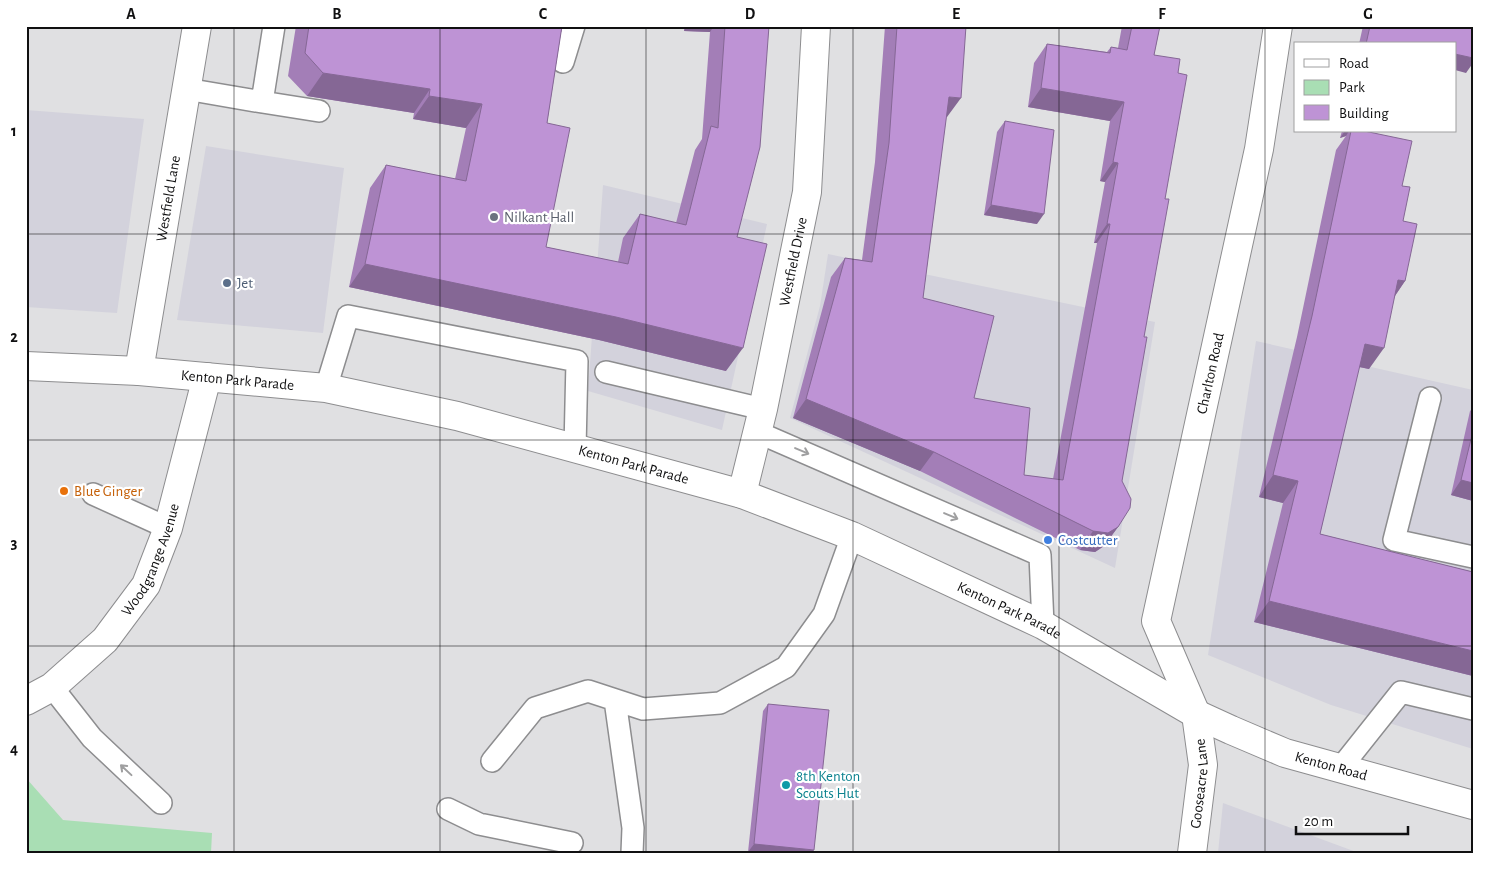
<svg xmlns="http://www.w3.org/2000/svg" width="1499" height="879" font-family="'Alegreya Sans',sans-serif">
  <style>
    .built { fill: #d3d2dc }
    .green { fill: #a9deb4 }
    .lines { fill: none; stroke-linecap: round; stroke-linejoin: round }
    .service-casing { stroke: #8d8d8f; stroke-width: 24 }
    .minor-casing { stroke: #8d8d8f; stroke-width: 30 }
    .primary-casing { stroke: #8d8d8f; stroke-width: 30 }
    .service { stroke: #fff; stroke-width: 21 }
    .minor { stroke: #fff; stroke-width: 28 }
    .primary { stroke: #fff; stroke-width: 28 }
    .wall { fill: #a37eb7 }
    .shaded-wall { fill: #856795 }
    .building { fill: #be93d5; stroke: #856795 }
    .oneway { stroke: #9f9fa0 }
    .grid { fill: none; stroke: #101011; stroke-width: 1; stroke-opacity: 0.55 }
    .worship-dot { fill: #6b7280; stroke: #fff; stroke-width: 2 }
    .service-dot { fill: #5c6f8a; stroke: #fff; stroke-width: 2 }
    .food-dot { fill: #e8710a; stroke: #fff; stroke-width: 2 }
    .shop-dot { fill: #3f7fe0; stroke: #fff; stroke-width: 2 }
    .culture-dot { fill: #0f9aa8; stroke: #fff; stroke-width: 2 }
    .labels { text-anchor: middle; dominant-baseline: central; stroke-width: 4.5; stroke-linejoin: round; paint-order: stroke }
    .street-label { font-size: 15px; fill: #101011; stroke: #fff }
    .worship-label { font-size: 15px; fill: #5b616d; stroke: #fff; text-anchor: start }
    .service-label { font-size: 15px; fill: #4e5e75; stroke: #fff; text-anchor: start }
    .food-label { font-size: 15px; fill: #c56008; stroke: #fff; text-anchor: start }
    .shop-label { font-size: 15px; fill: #366cbe; stroke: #fff; text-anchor: start }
    .culture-label { font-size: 15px; fill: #0d838f; stroke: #fff; text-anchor: start }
    .neatline { fill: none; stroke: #101011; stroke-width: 2 }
    .grid-label { font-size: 16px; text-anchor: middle; font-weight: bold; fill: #101011 }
  </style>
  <rect width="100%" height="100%" fill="#e0e0e2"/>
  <!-- built -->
  <path class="built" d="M26 110 144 119 117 313 26 307Z
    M206 146 344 168 323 333 177 320Z
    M603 185 767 224 722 430 588 391Z
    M828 254 1155 322 1115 568 790 418 820 306Z
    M1256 341 1473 390V749L1331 705 1208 655Z
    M1223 803 1359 853H1218Z"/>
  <!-- green -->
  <path class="green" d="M26 778 63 820 212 833 211 853H26Z"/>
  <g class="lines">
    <defs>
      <path id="service" d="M274 26 262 102 319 111
        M563 62 574 26
        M186 89 262 102
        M606 372 763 409
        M326 388 348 316 577 361 575 448
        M1430 398 1394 540 1473 557
        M757 432 1040 555 1043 625
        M93 494 168 528
        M52 687 92 738 161 803
        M615 700 633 828 632 853
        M492 761 535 708 588 691 643 709 720 703 786 667 824 614 852 536
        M1339 770 1401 692 1473 709
        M448 809 479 824 572 843"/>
      <g id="minor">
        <path id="s1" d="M139 371 197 26"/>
        <path id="s2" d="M742 494 763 409 807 192 816 26"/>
        <path id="s3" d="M26 701 52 687 105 640 146 585 168 528 207 377"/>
        <path id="s4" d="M1192 853 1203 765 1196 714 1156 621 1259 149 1278 26"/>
      </g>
      <g id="primary">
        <path id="s5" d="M26 366 139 371 326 388 457 416 742 494 852 536 1043 625 1196 714 1231 730 1285 753 1473 805"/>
      </g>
    </defs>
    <!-- service casing -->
    <use href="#service" class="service-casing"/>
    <!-- minor casing -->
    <use href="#minor" class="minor-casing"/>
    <!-- primary casing -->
    <use href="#primary" class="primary-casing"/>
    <!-- service -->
    <use href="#service" class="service"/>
    <!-- minor -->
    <use href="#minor" class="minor"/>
    <!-- primary -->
    <use href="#primary" class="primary"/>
  </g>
  <!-- wall -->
  <path class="wall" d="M296 26H562L547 123 546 247 618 262 623 238 640 214 676 223 695 150 702 139 710 32 684 31V26H769L737 237 726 371 599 340 349 287 370 188 386 165 455 179 466 128 413 119 414 113 307 96 288 76Z
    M885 26H966L947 117H946L923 298 974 398 1024 475 1053 479 1097 243H1094L1105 182 1100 181 1110 121 1028 107 1034 63 1047 44 1107 52 1111 47 1118 48 1122 26H1160L1154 55 1178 73 1165 199 1122 481 1118 527 1104 546 1095 552 1080 550 920 471 793 418 831 277 845 258 862 260 875 162Z
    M1363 26H1473L1466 73 1455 44H1359Z
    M1005 121 1037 224 984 215 997 132Z
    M1342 131H1364L1402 186 1403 221 1405 281 1395 296 1369 369 1359 367 1320 534 1473 572V676L1254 622 1283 503 1259 497 1297 337 1336 150 1346 136 1340 138Z
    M1473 408V501L1451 495 1470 411Z
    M768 704 812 853 748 852 763 711Z"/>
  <!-- shaded-wall -->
  <path class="shaded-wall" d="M687 26H714L710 32 684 31Z
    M1455 54 1473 58V63L1466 73 1455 70Z
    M323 73 430 89 414 113 307 96Z
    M1041 88 1124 102 1110 121 1028 107Z
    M429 96 482 104 466 128 413 119Z
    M949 97 961 98 947 117 935 116Z
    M1345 131H1349L1346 136 1340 138Z
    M1113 162 1118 163 1105 182 1100 181Z
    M991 205 1044 214 1037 224 984 215Z
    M1107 224H1110L1097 243H1094Z
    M365 264 616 317 743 348 726 371 599 340 349 287Z
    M1398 280 1405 281 1390 303Z
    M1365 344 1384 348 1369 369 1350 365Z
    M806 399 934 452 920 471 793 418Z
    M1273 475 1298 481 1283 503 1259 497Z
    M1461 480 1473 483V501L1451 495Z
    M1118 527 1104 546 1095 552 1080 550 1093 531Z
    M1269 601 1473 651V676L1254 622Z
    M754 844 814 850 812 853H759L748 852Z"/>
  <!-- building -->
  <path class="building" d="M309 26H562L547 123 570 128 546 247 628 264 640 214 686 225 711 126 718 128 725 26H769L760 147 737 237 767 244 743 348 616 317 365 264 386 165 466 181 482 104 429 96 430 89 323 73 305 53Z
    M897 26H966L961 98 949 97 923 298 994 316 974 398 1030 408 1024 475 1063 480 1110 224H1107L1118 163 1113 162 1124 102 1041 88 1047 44 1110 53 1111 47 1127 50 1132 26H1160L1154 55 1180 59 1178 73 1187 75 1165 199H1169L1144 337H1147L1122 481 1131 499 1130 508 1118 527 1108 533 1093 531 934 452 806 399 845 258 872 262 889 143Z
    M1370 26H1473V58L1455 54V44H1366Z
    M1005 121 1054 130 1044 214 991 205Z
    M1351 131H1364L1412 141 1402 186 1410 187 1403 221 1417 224 1405 281 1398 280 1384 348 1365 344 1320 534 1473 572V651L1269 601 1298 481 1273 475 1312 316Z
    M1473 431V483L1461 480Z
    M768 704 829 710 814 850 754 844Z"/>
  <!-- one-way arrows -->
  <defs><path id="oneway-shaft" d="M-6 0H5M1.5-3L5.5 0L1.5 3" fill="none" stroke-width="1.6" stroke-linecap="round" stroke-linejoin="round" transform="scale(1.25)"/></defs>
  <g class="oneway">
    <use href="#oneway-shaft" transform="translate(802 451) rotate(23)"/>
    <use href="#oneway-shaft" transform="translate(951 516) rotate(23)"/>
    <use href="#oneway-shaft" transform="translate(126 770) rotate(-137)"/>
  </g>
  <!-- grid -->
  <path class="grid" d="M234 26V853M440 26V853M646 26V853M853 26V853M1059 26V853M1265 26V853M26 234H1473M26 440H1473M26 646H1473"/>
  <!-- markers -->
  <circle class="worship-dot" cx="494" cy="217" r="5"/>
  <circle class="service-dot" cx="227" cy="283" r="5"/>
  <circle class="food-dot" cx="64" cy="491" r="5"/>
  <circle class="shop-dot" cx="1048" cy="540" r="5"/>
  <circle class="culture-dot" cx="786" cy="785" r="5"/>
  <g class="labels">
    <!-- street labels -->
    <g class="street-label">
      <text stroke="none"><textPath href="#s1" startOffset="175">Westfield Lane</textPath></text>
      <text stroke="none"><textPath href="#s2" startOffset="238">Westfield Drive</textPath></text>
      <text stroke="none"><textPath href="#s4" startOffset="495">Charlton Road</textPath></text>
      <text stroke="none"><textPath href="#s5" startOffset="212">Kenton Park Parade</textPath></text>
      <text stroke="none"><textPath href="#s5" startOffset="618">Kenton Park Parade</textPath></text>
      <text stroke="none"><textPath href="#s3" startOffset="194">Woodgrange Avenue</textPath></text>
      <text stroke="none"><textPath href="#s5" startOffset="1022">Kenton Park Parade</textPath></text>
      <text stroke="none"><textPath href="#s5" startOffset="1381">Kenton Road</textPath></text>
      <text stroke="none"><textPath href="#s4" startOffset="70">Gooseacre Lane</textPath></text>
    </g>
    <!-- worship labels -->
    <g class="worship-label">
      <text x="504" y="217">Nilkant Hall</text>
    </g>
    <!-- service labels -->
    <g class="service-label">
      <text x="237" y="283">Jet</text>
    </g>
    <!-- food labels -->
    <g class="food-label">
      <text x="74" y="491">Blue Ginger</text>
    </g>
    <!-- shop labels -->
    <g class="shop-label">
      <text x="1058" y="540">Costcutter</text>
    </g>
    <!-- culture labels -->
    <g class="culture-label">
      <text x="796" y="776">8th Kenton<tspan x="796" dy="17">Scouts Hut</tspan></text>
    </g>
  </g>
  <!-- border -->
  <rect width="1499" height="879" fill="none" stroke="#ffffff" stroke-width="55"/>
  <!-- legend -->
  <rect x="1294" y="42" width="162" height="90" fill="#ffffff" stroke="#9f9fa0"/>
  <rect x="1304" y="59" width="25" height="8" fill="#ffffff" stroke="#9f9fa0"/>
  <text x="1339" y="68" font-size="15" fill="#101011">Road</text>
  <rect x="1304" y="80" width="25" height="15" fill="#a9deb4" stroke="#9f9fa0"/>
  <text x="1339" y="92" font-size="15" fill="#101011">Park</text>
  <rect x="1304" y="105" width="25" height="15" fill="#be93d5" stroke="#9f9fa0"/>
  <text x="1339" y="118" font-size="15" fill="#101011">Building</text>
  <!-- scale -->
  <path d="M1296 826v8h112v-8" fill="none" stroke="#101011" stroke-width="2.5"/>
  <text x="1304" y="826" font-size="15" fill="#101011" stroke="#ffffff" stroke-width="4" paint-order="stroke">20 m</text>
  <rect x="28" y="28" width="1444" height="824" class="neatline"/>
  <g class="grid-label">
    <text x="131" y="19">A</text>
    <text x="337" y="19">B</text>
    <text x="543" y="19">C</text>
    <text x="750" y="19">D</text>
    <text x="956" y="19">E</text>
    <text x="1162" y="19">F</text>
    <text x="1368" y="19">G</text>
    <text x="14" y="136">1</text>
    <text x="14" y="342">2</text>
    <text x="14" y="548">3</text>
    <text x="14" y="754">4</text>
  </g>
</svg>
